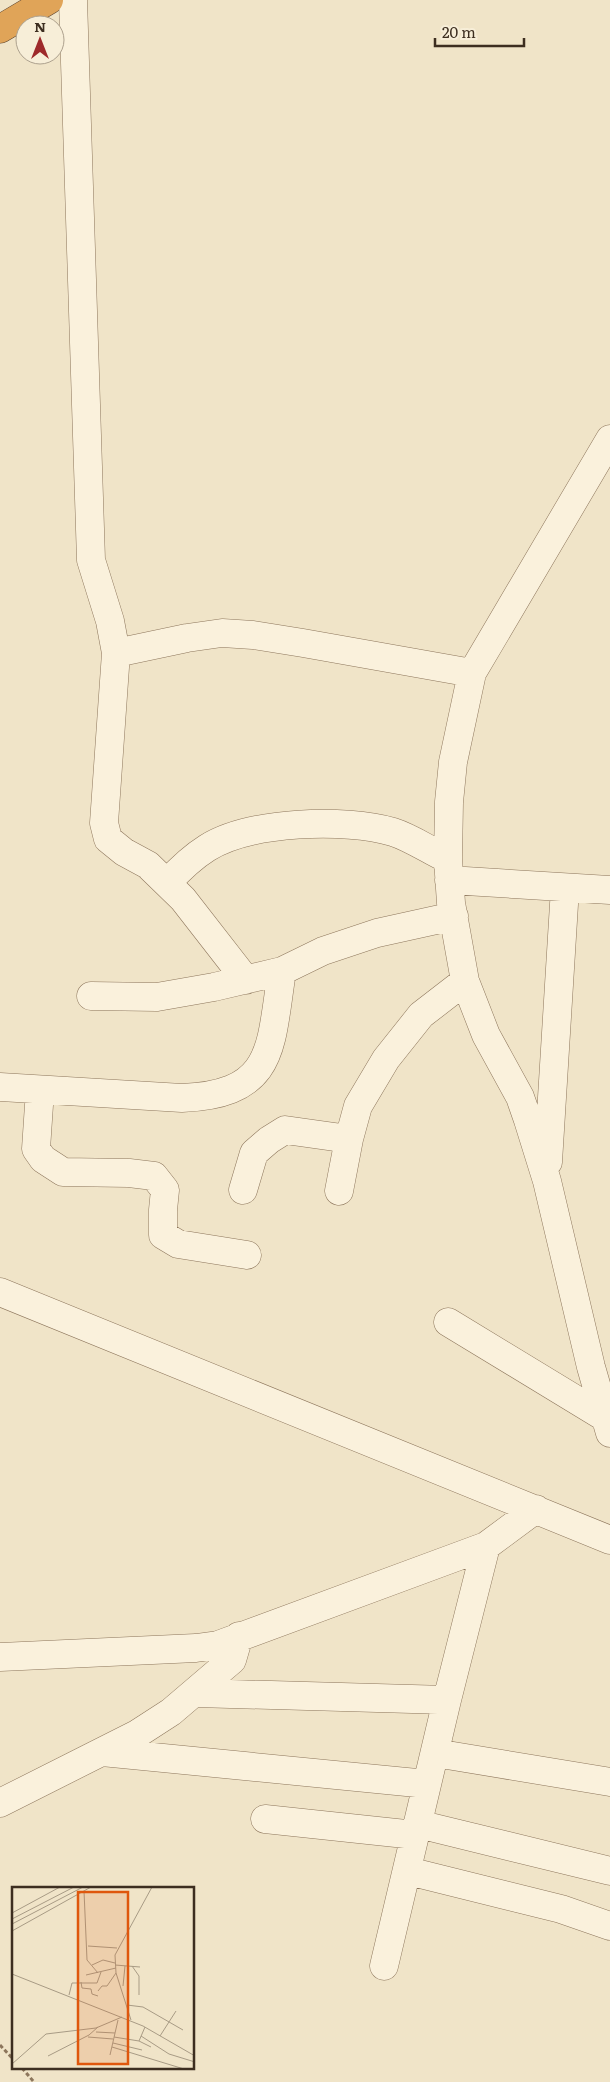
<svg xmlns="http://www.w3.org/2000/svg" width="610" height="2082" font-family="Literata,serif">
  <style>
    .lines { fill: none; stroke-linecap: round; stroke-linejoin: round }
    .minor-casing { stroke: #8d765c; stroke-width: 29 }
    .highway-casing { stroke: #5b4430; stroke-width: 29 }
    .path { stroke: #8d765c; stroke-width: 3; stroke-dasharray: 4 2.5; stroke-linecap: butt }
    .minor { stroke: #faf1dc; stroke-width: 28 }
    .highway { stroke: #e0a458; stroke-width: 28 }
    .inset-road { fill: none; stroke: #a89b85; stroke-width: 1 }
    .view { fill: #df570d; fill-opacity: 0.15; stroke: #df570d; stroke-width: 2.5 }
    .inset-edge { fill: none; stroke: #3d2e20; stroke-width: 2.5 }
  </style>
  <rect width="100%" height="100%" fill="#f0e4c8"/>
  <g class="lines">
    <defs>
      <path id="minor" d="M73 0 91 560 110 621 116 653 104 823 108 839 124 852 148 865 183 899 246 980
        M610 439 472 673 453 762 449 802 448 859 451 903 465 981 486 1035 520 1097 528 1120 547 1181 591 1367 610 1433
        M116 653 187 638 222 633 253 635 303 643 472 673
        M449 880 610 890
        M167 883C179 870 191 858 207 848 250 821 345 818 393 832 412 838 430 851 448 859
        M91 996 157 997 214 987 282 971 323 951 377 933 454 916
        M0 1087 182 1098C276 1094 270 1047 282 971
        M40 1090 36 1149 43 1159 63 1172 129 1173 154 1176 165 1190 163 1210V1235L178 1244 247 1255
        M548 1162 565 888
        M243 1190 254 1153 269 1140 285 1130 349 1139 358 1106 386 1059 421 1015 465 981
        M339 1191 349 1139
        M0 1292 610 1540
        M448 1322 606 1418
        M0 1657 196 1648 218 1645 486 1546 536 1509
        M196 1693 447 1700
        M102 1752 427 1784
        M435 1753 610 1782
        M0 1803 137 1734 171 1712 232 1660 239 1636
        M265 1819 415 1835
        M418 1824 610 1871
        M408 1871 561 1909 610 1926
        M384 1966 447 1700 486 1546"/>
      <path id="highway" d="M0 29 49 0"/>
    </defs>
    <!-- minor casing -->
    <use href="#minor" class="minor-casing"/>
    <!-- highway casing -->
    <use href="#highway" class="highway-casing"/>
    <!-- path -->
    <path class="path" d="M0 2045 14 2060
      M22 2068 34 2082"/>
    <!-- minor -->
    <use href="#minor" class="minor"/>
    <!-- highway -->
    <use href="#highway" class="highway"/>
  </g>
  <!-- overview -->
  <g transform="translate(12 1887)">
    <rect width="182" height="182" fill="#f0e4c8"/>
    <path class="inset-road" d="M72 4 75 73 86 86M0 26 48 0M0 32 62 0M0 37 71 0M0 44 79 0M76 59 105 61M80 78 91 73 103 76M103 78 128 80M120 79 127 89V108M0 87 131 139 183 169M74 88 104 81M69 95 70 101 79 102 80 107 86 109M111 99 113 79M86 104 90 99H95L104 86M57 108 60 96H85L89 85M115 118 131 120 171 143M119 133 104 86 103 68 140 0M84 145 103 146M129 149 157 167 183 175M148 149 164 124M76 150 101 152M102 150 127 154 139 160M127 154 133 140M101 156 130 163M100 160 172 182M98 168 106 133M36 169 77 148 86 140M0 177 34 147 84 141 110 130"/>
    <path class="view" d="M66 5H116V177H66Z"/>
    <rect width="182" height="182" class="inset-edge"/>
  </g>
  <!-- north arrow -->
  <g transform="translate(40 40)"><circle r="24" fill="#f7eed8" stroke="#ada18e"/>
  <path d="M0-4L9 19L0 12L-9 19Z" fill="#9e2a2b"/>
  <text y="-8" font-size="14" font-weight="bold" text-anchor="middle" fill="#3d2e20">N</text>
  </g>
  <!-- scale -->
  <path d="M435 38v8h89v-8" fill="none" stroke="#3d2e20" stroke-width="2.5"/>
  <text x="442" y="38" font-size="15" fill="#3d2e20" stroke="#f7eed8" stroke-width="4" paint-order="stroke">20 m</text>
</svg>
